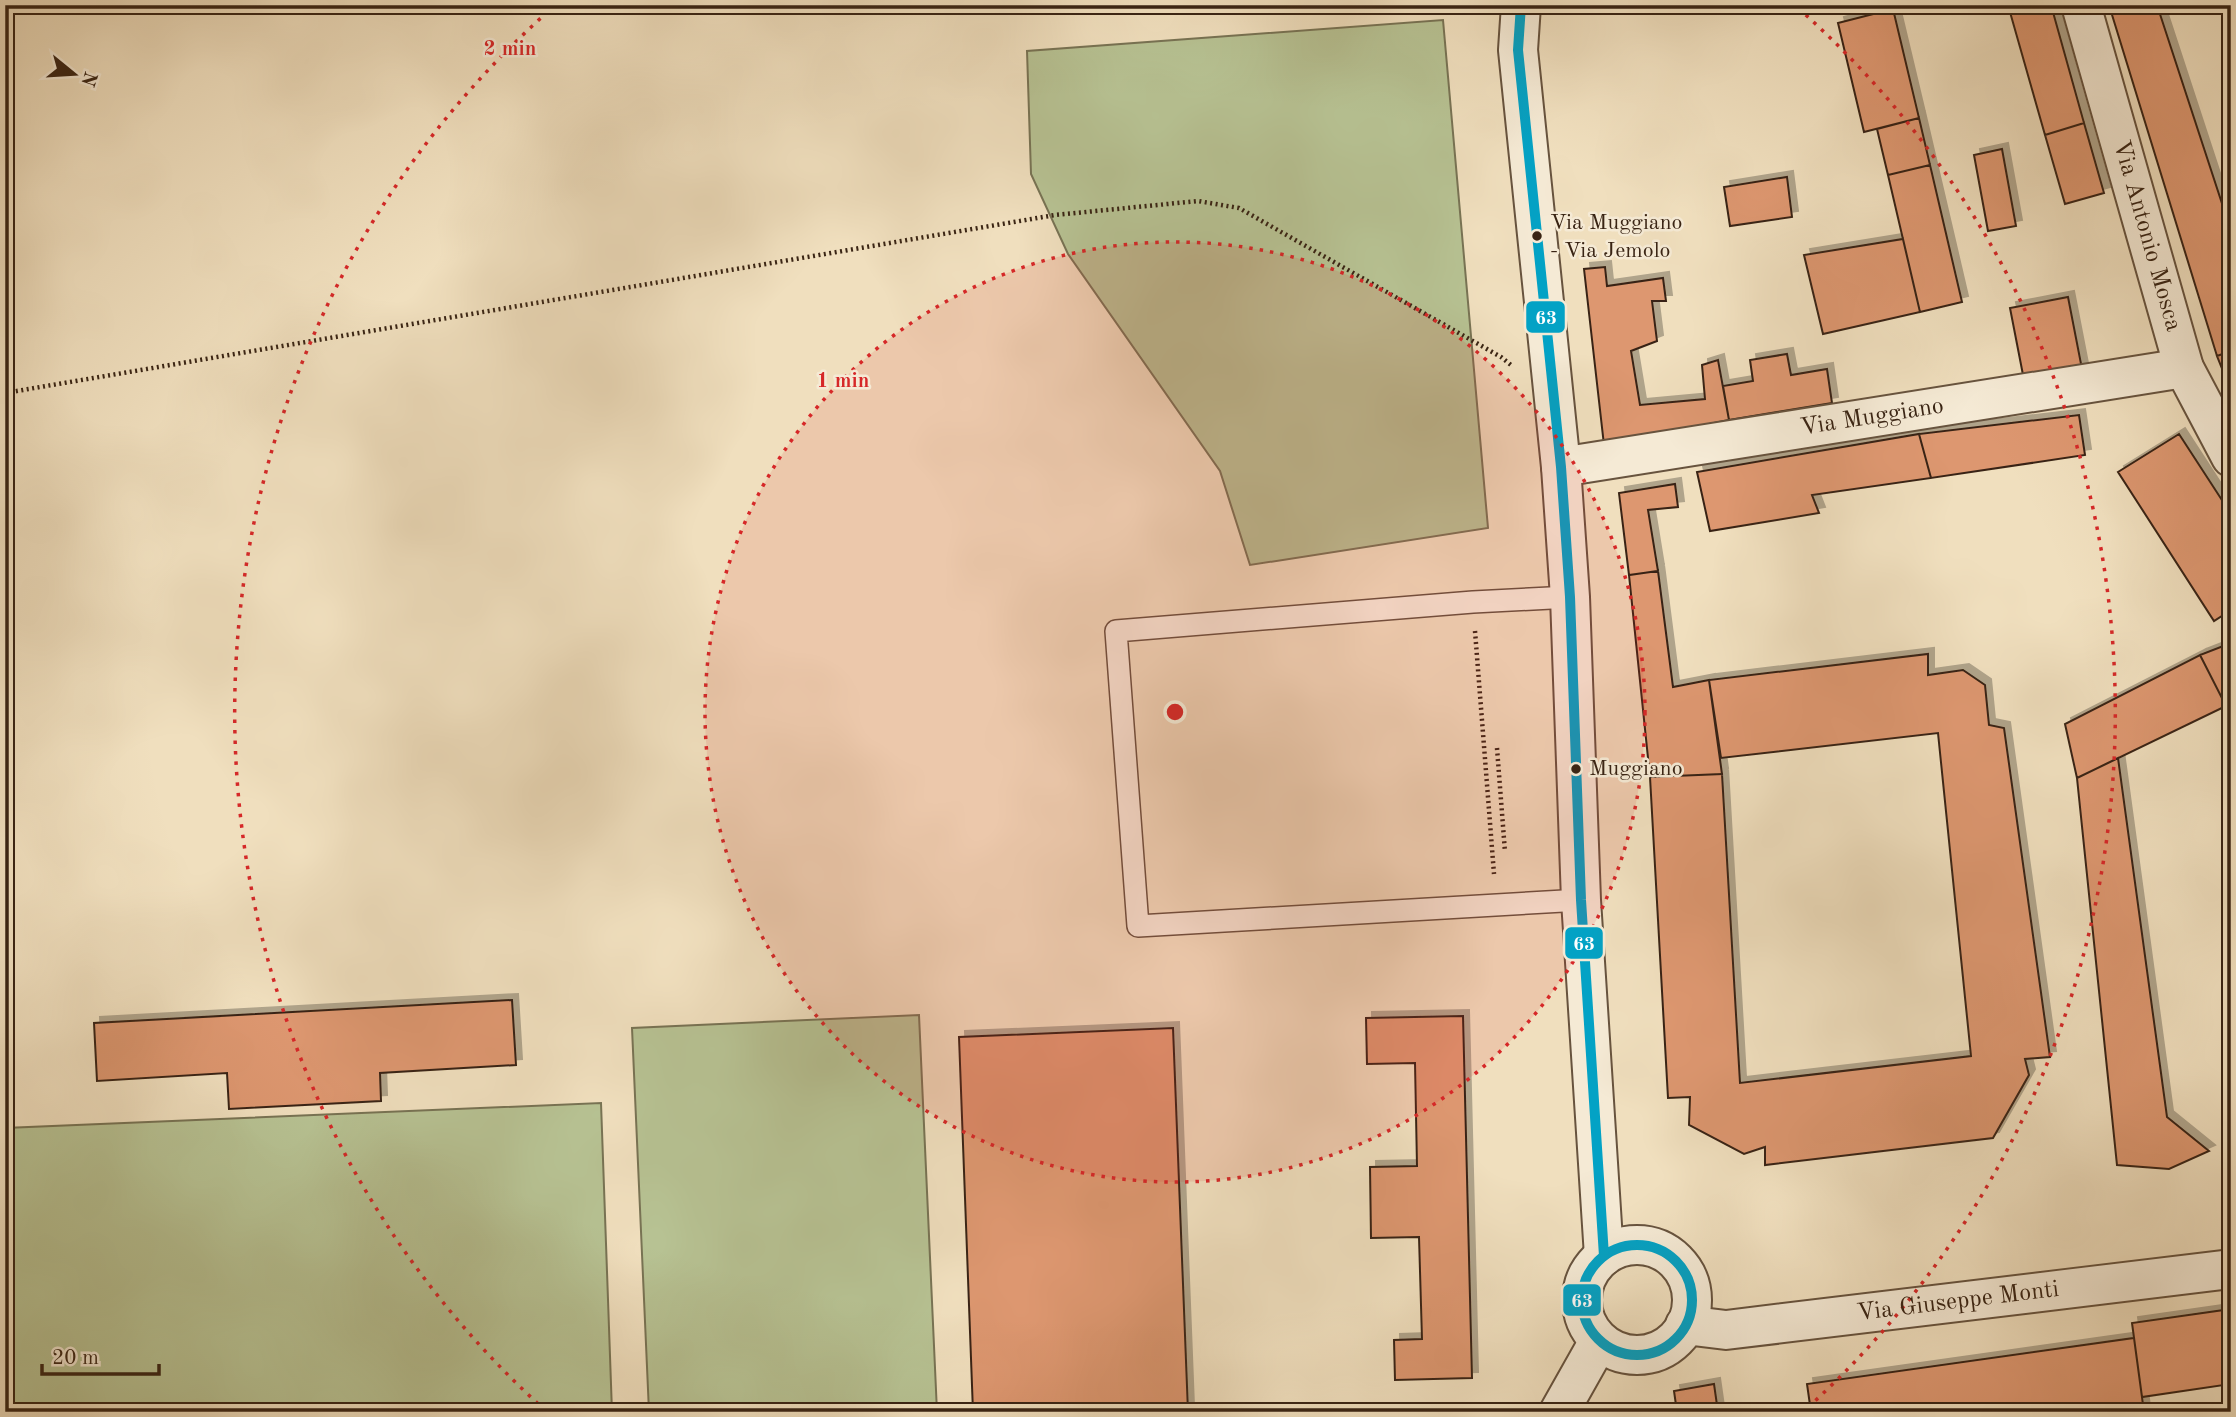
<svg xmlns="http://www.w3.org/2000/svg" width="2236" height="1417" font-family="'Old Standard TT',serif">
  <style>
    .green { fill: #b7c293; stroke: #787354; stroke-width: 2 }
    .building { fill: #dd9770; stroke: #392414; stroke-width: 2; filter: url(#shadow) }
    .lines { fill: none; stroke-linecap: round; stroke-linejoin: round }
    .service-casing { stroke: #67533e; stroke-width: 24 }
    .minor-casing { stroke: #67533e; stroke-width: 42 }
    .path { stroke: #392414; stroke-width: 4.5; stroke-dasharray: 2 3.5; stroke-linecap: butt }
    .service { stroke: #f5ead5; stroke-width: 21 }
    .minor { stroke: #f5ead5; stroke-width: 38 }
    .bus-1-casing { stroke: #f5ead5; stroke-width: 16 }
    .bus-1 { stroke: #03a2c5; stroke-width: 10 }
    .ring { fill: none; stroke: #d62828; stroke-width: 3.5; stroke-dasharray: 3.5 7 }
    .bus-dot { fill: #392414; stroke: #f5ead5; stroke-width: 2.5 }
    .labels { text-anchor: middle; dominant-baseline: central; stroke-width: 5; stroke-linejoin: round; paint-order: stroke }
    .bus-label { font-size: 22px; fill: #392414; stroke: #f5ead5; text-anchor: start }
    .street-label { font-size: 24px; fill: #392414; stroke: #f5ead5 }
    .centre { fill: #d62828; stroke: #f5ead5; stroke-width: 3.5 }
    .ring-label { font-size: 21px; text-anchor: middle; font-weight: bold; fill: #d62828; stroke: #f5ead5; stroke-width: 5; stroke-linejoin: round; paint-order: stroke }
    .line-badge { stroke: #f5ead5; stroke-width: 2.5 }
    .badge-label { font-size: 19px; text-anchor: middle; font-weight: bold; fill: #fff }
  </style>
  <defs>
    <filter id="shadow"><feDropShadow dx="6" dy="-6" stdDeviation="0" flood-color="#0004"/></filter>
  </defs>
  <rect width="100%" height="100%" fill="#f0dfbe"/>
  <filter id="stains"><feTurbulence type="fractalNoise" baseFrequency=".00286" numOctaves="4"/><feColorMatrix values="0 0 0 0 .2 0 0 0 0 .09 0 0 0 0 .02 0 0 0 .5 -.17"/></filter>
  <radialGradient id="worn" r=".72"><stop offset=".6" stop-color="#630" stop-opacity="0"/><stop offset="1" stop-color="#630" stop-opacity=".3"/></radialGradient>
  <!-- green -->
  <path class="green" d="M1443 20 1488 528 1250 565 1220 471 1068 254 1031 174 1027 51Z
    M919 1015 937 1412H649L632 1028Z
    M601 1103 612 1412H5V1128Z"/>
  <!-- building -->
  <path class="building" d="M2008 5H2051L2084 123 2045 135Z
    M2109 5H2157L2231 231V351L2217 356Z
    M1893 9 1919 118 1864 132 1838 23Z
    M1919 118 1930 165 1888 175 1877 129Z
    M2084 123 2104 193 2065 204 2045 135Z
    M2002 149 2016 226 1988 231 1974 155Z
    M1930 165 1962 302 1920 312 1888 175Z
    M1787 177 1792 217 1730 226 1724 187Z
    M1903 239 1920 312 1823 334 1804 255Z
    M1605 267 1607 286 1663 278 1666 301H1652L1657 341 1631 351 1640 405 1705 399 1702 365 1718 360 1729 420 1604 445 1584 269Z
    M2068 297 2082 369 2024 380 2010 308Z
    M2231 351V391L2217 356Z
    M1787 354 1791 375 1827 369 1832 403 1729 420 1723 386 1753 381 1750 360Z
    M2079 415 2085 455 1931 478 1919 434Z
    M1919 434 1931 478 1812 495 1819 513 1710 531 1697 472Z
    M2179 434 2231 514V610L2214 621 2118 472Z
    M1675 484 1678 507 1648 510 1658 571 1629 575 1619 493Z
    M1658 571 1673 687 1709 680 1722 774 1650 777 1629 575Z
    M2231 643V704L2226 706 2200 655Z
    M1928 654V675L1963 670 1985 685 1989 725 2004 728 2050 1057 2025 1059 2029 1075 1993 1138 1765 1165V1147L1744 1154 1689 1125 1690 1097 1668 1098 1650 777 1722 774 1740 1083 1971 1056 1938 733 1721 758 1709 680Z
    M2200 655 2226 706 2077 778 2065 724Z
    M2118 758 2167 1117 2209 1151 2169 1169 2117 1165 2077 778Z
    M512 1000 516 1065 380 1073 381 1101 229 1109 227 1073 97 1081 94 1023Z
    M1463 1016 1472 1378 1395 1380 1394 1340 1422 1339 1419 1237 1371 1238 1370 1167 1417 1166 1415 1063 1367 1064 1366 1018Z
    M1173 1028 1188 1412H973L959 1037Z
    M2231 1309V1384L2142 1397 2132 1323Z
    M2134 1338 2144 1412H1811L1807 1384Z
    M1714 1384 1718 1412H1677L1674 1391Z"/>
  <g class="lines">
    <defs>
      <path id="service" d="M1570 597 1473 602 1116 631 1138 926 1581 900"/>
      <g id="minor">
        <path d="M1521 5 1518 50 1561 467 1570 597 1581 900 1604 1256"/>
        <path id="s1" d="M2081 5 2184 368 2231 457"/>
        <path id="s2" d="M1561 467 2184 368"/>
        <circle cx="1637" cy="1300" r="55"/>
        <path id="s3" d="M1685 1325 1726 1330 2231 1269"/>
        <path d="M1559 1412 1599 1341"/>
      </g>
    </defs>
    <!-- service casing -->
    <use href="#service" class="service-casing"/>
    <!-- minor casing -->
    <use href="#minor" class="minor-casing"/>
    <!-- path -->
    <path class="path" d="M5 393 1055 215 1198 201 1239 208 1501 357 1511 365
      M1475 631 1494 874
      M1497 748 1505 852"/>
    <!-- service -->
    <use href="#service" class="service"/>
    <!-- minor -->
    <use href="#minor" class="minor"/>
    <defs>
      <path id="bus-1" d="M1521 5 1518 50 1561 467 1570 597 1581 900 1604 1256
        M1582 1300a55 55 0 1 1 110 0a55 55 0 1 1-110 0Z"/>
    </defs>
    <!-- bus-1 casing -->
    <use href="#bus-1" class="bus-1-casing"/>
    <!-- bus-1 -->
    <use href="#bus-1" class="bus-1"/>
  </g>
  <!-- distance rings -->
  <circle cx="1175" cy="712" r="470" fill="#d62828" fill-opacity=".12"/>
  <g class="ring">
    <circle cx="1175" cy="712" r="470"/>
    <path d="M546 1411A940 940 0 0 1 552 8M1798 8A940 940 0 0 1 1804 1411"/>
  </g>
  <!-- markers -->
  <g class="bus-dot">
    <circle cx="1537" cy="236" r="6"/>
    <circle cx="1576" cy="769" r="6"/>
  </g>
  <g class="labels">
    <!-- bus labels -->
    <g class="bus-label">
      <text x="1550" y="223">Via Muggiano<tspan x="1550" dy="28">- Via Jemolo</tspan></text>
      <text x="1589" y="769">Muggiano</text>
    </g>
    <!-- street labels -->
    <g class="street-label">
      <text stroke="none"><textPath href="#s1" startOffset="240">Via Antonio Mosca</textPath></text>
      <text stroke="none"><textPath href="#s2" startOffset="315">Via Muggiano</textPath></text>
      <text stroke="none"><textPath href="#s3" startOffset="275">Via Giuseppe Monti</textPath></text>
    </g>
  </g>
  <circle cx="1175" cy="712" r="10" class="centre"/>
  <g class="ring-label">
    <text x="510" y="55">2 min</text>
    <text x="843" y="387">1 min</text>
  </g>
  <g class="line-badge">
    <rect x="1525" y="300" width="41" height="34" rx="7" fill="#03a2c5"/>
    <rect x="1564" y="926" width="40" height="34" rx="7" fill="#03a2c5"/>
    <rect x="1562" y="1283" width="40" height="34" rx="7" fill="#03a2c5"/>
  </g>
  <g class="badge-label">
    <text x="1546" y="324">63</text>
    <text x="1584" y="950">63</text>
    <text x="1582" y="1307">63</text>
  </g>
  <!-- margin -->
  <rect width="2236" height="1417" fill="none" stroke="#f0dfbe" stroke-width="28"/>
  <rect x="7" y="7" width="2222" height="1403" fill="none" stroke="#392414" stroke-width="3.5"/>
  <rect x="14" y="14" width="2208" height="1389" fill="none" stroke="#392414" stroke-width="2"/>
  <!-- north arrow -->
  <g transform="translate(74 74) rotate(108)" stroke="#f5ead5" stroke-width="5" paint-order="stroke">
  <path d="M0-5L12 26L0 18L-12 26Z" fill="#392414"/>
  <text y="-10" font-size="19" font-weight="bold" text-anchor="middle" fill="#392414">N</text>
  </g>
  <!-- scale -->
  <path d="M42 1364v10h117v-10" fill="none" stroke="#392414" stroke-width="3.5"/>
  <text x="52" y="1364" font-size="21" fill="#392414" stroke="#f5ead5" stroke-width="5" paint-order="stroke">20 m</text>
  <rect width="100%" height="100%" filter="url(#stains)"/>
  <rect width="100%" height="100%" fill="url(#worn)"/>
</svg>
